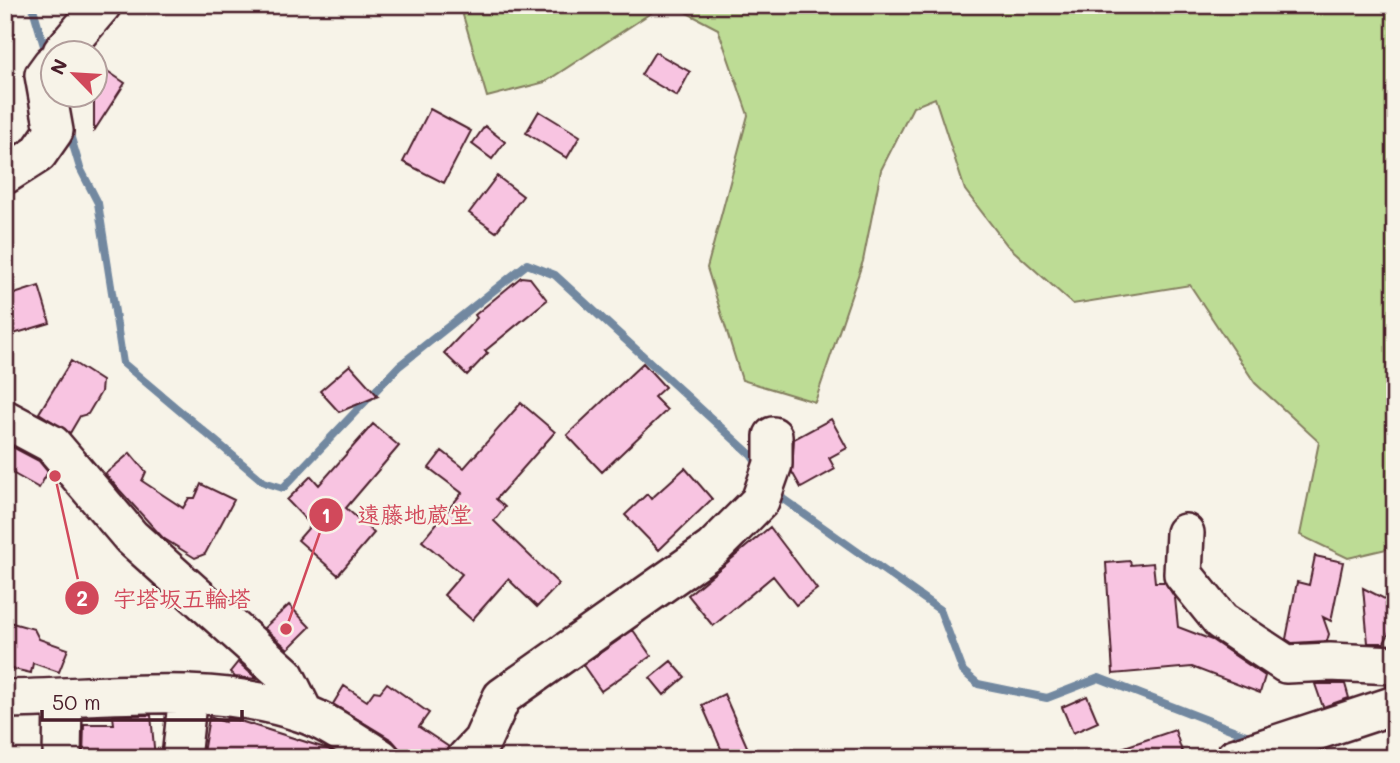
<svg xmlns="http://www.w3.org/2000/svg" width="1400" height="763" font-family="Mali,'Klee One',sans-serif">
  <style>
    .green { fill: #bddc95; stroke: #847e60; stroke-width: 2 }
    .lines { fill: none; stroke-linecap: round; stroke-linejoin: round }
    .stream { stroke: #7288a0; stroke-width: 8 }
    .building { fill: #f8c4e1; stroke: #4a1f2b; stroke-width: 2 }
    .minor-casing { stroke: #4a1f2b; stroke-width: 42 }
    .minor { stroke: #f7f3e8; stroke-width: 37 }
    .leader { fill: none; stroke: #d1495b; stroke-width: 2.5 }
    .callout-dot { fill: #d1495b; stroke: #f7f3e8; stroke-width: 2.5 }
    .mark-label { font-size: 21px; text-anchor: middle; font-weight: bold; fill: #fff }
    .callout-label { font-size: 23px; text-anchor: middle; font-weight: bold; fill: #d1495b; stroke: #f7f3e8; stroke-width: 5; stroke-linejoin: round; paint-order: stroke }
  </style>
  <rect width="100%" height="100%" fill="#f7f3e8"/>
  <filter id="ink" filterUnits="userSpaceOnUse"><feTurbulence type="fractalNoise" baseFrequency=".0143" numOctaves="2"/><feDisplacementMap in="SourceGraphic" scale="14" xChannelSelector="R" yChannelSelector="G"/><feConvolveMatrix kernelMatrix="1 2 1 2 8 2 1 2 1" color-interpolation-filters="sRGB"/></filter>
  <g filter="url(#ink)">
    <!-- green -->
    <path class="green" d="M460 5H663L545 82 487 97Z
      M672 5H1395V547L1348 558 1300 535 1319 442 1255 383 1190 285 1073 304 1007 245 965 190 935 98 913 107 881 170 863 261 815 402 742 380 707 268 748 115 718 29Z"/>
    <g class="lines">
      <!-- stream -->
      <path class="stream" d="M32 5 47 56
        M68 128 80 168 98 203 123 363 264 482 283 488 399 366 527 264 555 275 751 455 761 469
        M776 490 783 499 940 610 963 671 978 684 1047 698 1099 678 1256 739"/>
    </g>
    <!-- building -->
    <path class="building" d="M655 52 690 72 677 96 641 75Z
      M94 62 125 83 94 131Z
      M430 109 471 131 444 183 403 162Z
      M539 111 580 136 567 158 526 133Z
      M485 126 505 142 492 159 472 144Z
      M497 176 523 196 496 232 469 213Z
      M521 277 530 278 547 300 485 351 488 353 467 375 444 353 477 318 475 315Z
      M39 286 50 323 10 335 5 321V297Z
      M71 361 102 381 101 392 88 414 80 416 70 433 39 413Z
      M643 363 665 387 654 397 667 410 602 472 567 435Z
      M350 365 378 396 339 412 320 391Z
      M521 403 555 432 496 499 505 507 494 521 559 584 537 607 508 579 472 620 444 595 462 574 422 541 462 493 429 468 442 451 464 468Z
      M831 419 847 448 829 458 835 469 801 488 792 472 794 439Z
      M373 424 399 446 346 508 374 533 338 575 298 540 311 525 287 500 311 476 319 485Z
      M5 443 39 461 48 472 39 488 5 469Z
      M130 453 146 472 142 481 183 508 189 498H195L201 484 234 500 205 554 195 558 163 538 105 474Z
      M685 468 712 499 659 550 625 515 647 494 651 499Z
      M770 527 817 589 796 605 773 576 713 626 688 595Z
      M1315 556 1343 562 1331 621 1323 617 1329 634 1327 641 1292 643 1286 639 1297 582 1309 585Z
      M1130 561 1131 565 1153 563 1155 582H1165L1175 598 1178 627 1212 640 1265 676 1260 693 1192 667 1113 674 1106 563Z
      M1363 588 1395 604V622L1384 643H1368Z
      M289 605 310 627 288 649 264 628Z
      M5 621 34 629 39 639 68 649 59 672 33 663 31 673 5 667Z
      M633 630 651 656 601 691 583 665Z
      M671 661 685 677 664 695 650 678Z
      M238 662 257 679 235 677 230 672Z
      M387 683 429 713 419 727 449 747 446 758H402L399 748 392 740 333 704 344 686 367 701 374 691 380 692Z
      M1315 684H1345L1349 698 1323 707Z
      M724 694 752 758H725L702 705Z
      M1087 696 1098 722 1073 733 1062 707Z
      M151 715 155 758 83 757 84 724H114L113 716Z
      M209 717 225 722 227 718 237 720 328 749 342 758H217L203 753Z
      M1175 730 1184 758H1105L1104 754Z"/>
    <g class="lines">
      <defs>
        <path id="minor" d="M62 52 102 5
          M5 175 38 154 54 131 44 75 52 64
          M5 419 52 444 131 537 285 675 304 713
          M1185 533 1183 574 1221 621 1286 664 1330 662 1395 665
          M5 699C103 698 208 681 302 713 329 722 356 743 381 758
          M62 758 63 698
          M181 758 188 694
          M466 758 482 741 502 697 712 549 760 501 773 464V436
          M1234 758 1395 705"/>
      </defs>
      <!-- minor casing -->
      <use href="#minor" class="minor-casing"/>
      <!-- minor -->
      <use href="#minor" class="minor"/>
    </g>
  </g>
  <!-- callouts -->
  <path class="leader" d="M286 629L326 515M55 476L82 598"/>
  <g class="callout-dot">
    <circle cx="286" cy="629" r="7"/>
    <circle cx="55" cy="476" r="7"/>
    <circle cx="326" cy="515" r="18"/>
    <circle cx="82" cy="598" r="18"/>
  </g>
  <g class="mark-label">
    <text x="326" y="523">1</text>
    <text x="82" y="606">2</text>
  </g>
  <g class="callout-label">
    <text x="415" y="523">遠藤地蔵堂</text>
    <text x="182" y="607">宇塔坂五輪塔</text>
  </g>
  <!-- margin -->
  <rect width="1400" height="763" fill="none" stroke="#f7f3e8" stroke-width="28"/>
  <rect x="14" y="14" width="1372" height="735" fill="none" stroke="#4a1f2b" stroke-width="2.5" filter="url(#ink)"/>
  <!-- north arrow -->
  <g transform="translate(74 74) rotate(295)"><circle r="33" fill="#f7f3e8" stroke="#b29e9c" stroke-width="2"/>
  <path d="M0-5L12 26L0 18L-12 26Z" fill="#d1495b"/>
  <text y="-10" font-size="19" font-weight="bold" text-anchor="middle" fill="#4a1f2b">N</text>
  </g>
  <!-- scale -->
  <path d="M42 710v10h200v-10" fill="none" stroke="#4a1f2b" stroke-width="3.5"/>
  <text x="52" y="710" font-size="21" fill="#4a1f2b" stroke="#f7f3e8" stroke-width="5" paint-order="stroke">50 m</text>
</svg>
